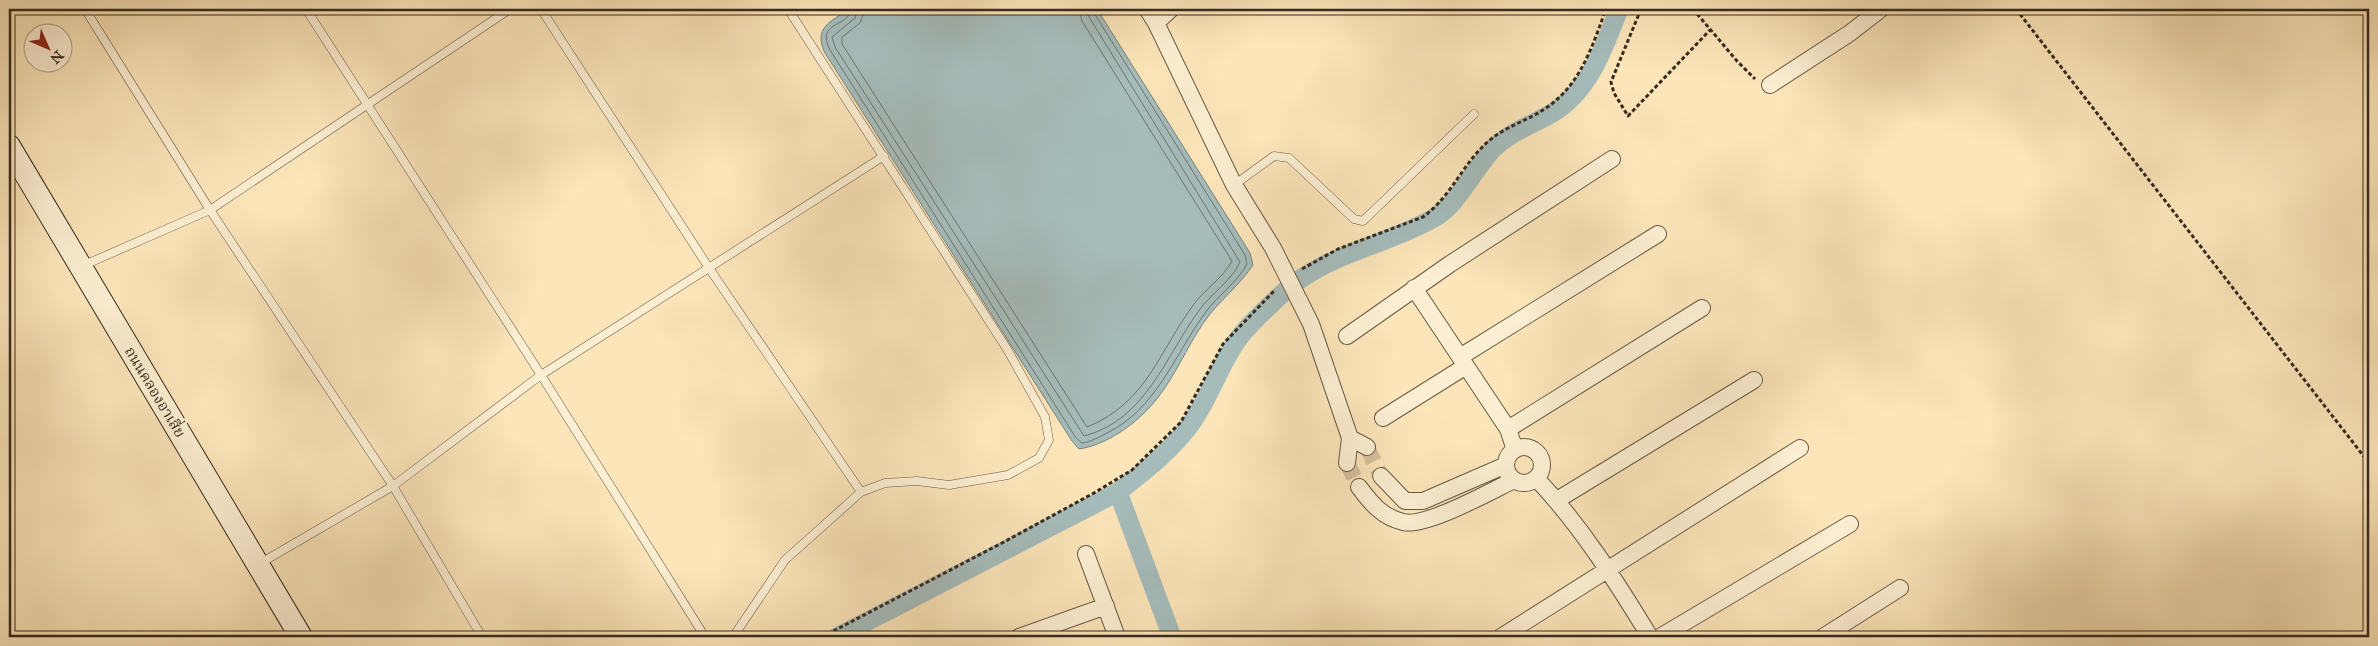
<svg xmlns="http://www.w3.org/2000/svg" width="2378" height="646" font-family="'IM FELL Great Primer','Noto Serif Thai',serif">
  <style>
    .water { fill: #a5bcbb; stroke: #79827d }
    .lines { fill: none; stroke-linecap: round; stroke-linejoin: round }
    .shore { stroke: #6e746d; stroke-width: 1 }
    .canal { stroke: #a5bcbb; stroke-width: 19 }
    .street-tunnel { stroke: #d4c09a; stroke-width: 16; stroke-dasharray: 16 8; stroke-linecap: butt }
    .lane-casing { stroke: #685a46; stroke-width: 9 }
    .street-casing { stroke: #685a46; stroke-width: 18 }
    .secondary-casing { stroke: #372b1f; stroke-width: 24 }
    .path { stroke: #372b1f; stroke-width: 3; stroke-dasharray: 4 2.5; stroke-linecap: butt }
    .lane { stroke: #fceed2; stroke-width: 8 }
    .street { stroke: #fceed2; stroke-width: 16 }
    .secondary { stroke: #fceed2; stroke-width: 22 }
    .labels { text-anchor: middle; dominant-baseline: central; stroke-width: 4.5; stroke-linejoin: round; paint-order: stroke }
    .street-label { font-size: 15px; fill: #372b1f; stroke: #fceed2 }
  </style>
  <rect width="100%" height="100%" fill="#fbe5b9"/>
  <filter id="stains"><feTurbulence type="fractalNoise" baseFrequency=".004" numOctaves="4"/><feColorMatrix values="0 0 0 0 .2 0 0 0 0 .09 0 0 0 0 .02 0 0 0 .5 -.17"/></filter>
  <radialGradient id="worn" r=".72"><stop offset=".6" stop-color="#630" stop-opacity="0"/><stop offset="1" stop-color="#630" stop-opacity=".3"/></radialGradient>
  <!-- water -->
  <path class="water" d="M849 9H1097L1250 253 1253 265C1241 283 1224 297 1210 314 1191 338 1180 367 1162 392 1144 418 1111 444 1079 449L1072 441 825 53C813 28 830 22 849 9Z"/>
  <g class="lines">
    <!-- shore -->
    <path class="shore" d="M851 9C849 28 815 21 830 50L1076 438 1082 443C1091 442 1099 437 1107 433 1156 409 1174 356 1205 313 1217 296 1237 283 1247 264L1245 255 1094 13 1093 9
      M858 9 855 18 832 37 835 47 1084 436C1146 420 1166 355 1200 309 1212 293 1232 280 1240 262L1089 17 1087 9
      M865 9 860 23 842 37V44L1087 427C1147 403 1159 351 1194 304 1205 289 1224 277 1232 261L1082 21 1079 9"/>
    <!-- canal -->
    <path class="canal" d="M1118 492 1172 637
      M837 637 1118 492C1143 472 1171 451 1190 425 1209 399 1219 366 1238 339 1250 323 1268 307 1283 293 1326 253 1385 246 1434 218 1459 204 1474 167 1495 147 1512 131 1534 124 1554 112 1590 90 1604 47 1619 9"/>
    <!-- street-tunnel -->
    <path class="street-tunnel" d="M1367 447 1381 476
      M1347 463 1359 487"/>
    <defs>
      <path id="lane" d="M85 9 210 210 393 486 482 637
        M306 9 541 375 705 637
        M541 9 709 268 861 492
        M1234 185 1274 156 1289 158 1354 219 1363 221 1474 114
        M82 266 210 210 510 9
        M259 564 393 486 541 375 884 156
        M733 637 785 560 861 492 885 483 917 481 949 485 1008 475 1039 458 1049 440 1045 417 1007 349 788 9"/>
      <path id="street" d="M1147 9 1156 23 1234 185 1273 248 1311 324 1350 438 1347 463
        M1156 23 1171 9
        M1770 85 1850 33 1881 9
        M1414 288 1508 429 1515 450
        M1347 336 1450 264 1612 159
        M1460 357 1658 234
        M1383 418 1466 366
        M1508 429 1702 308
        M1350 438 1367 447
        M1506 465a18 18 0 1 1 36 0a18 18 0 1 1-36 0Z
        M1381 476 1405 501H1423L1506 465
        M1536 478C1581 526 1616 581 1650 637
        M1359 487C1371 503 1382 517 1403 522 1425 528 1491 491 1514 480
        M1557 500 1754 380
        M1086 554 1117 637
        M1019 637 1106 606
        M1501 637 1800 448
        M1660 637 1850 524
        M1823 637 1900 588"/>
      <path id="secondary" d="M9 146 301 637"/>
    </defs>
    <!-- lane casing -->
    <use href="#lane" class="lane-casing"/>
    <!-- street casing -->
    <use href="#street" class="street-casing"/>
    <!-- secondary casing -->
    <use href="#secondary" class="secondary-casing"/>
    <!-- path -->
    <path class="path" d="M1641 9 1611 82 1614 93 1628 116 1710 30
      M1693 9 1737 61 1755 79
      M2016 9 2369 463
      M1302 269 1338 249 1423 217C1453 195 1463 162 1490 140 1505 127 1526 121 1543 110 1580 87 1592 47 1606 9
      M822 637 1002 543 1094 493 1132 470 1181 422 1223 344 1275 290"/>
    <!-- lane -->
    <use href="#lane" class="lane"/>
    <!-- street -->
    <use href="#street" class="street"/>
    <!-- secondary -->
    <use href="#secondary" class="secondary"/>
  </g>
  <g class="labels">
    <!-- street labels -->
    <g class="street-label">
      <text transform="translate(155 392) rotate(59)">ถนนคลองอาเสี่ย</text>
    </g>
  </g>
  <!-- margin -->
  <rect width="2378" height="646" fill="none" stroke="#fbe5b9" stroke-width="30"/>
  <rect x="10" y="10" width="2358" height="626" fill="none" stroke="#372b1f" stroke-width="2.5"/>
  <rect x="15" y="15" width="2348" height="616" fill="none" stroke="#372b1f"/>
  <!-- north arrow -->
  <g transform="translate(48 48) rotate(135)"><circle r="24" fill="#fceed2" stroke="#ada08a"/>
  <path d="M0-4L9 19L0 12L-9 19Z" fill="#8f2418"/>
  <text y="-8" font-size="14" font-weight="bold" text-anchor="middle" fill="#372b1f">N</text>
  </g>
  <rect width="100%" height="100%" filter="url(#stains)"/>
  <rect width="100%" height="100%" fill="url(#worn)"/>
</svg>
